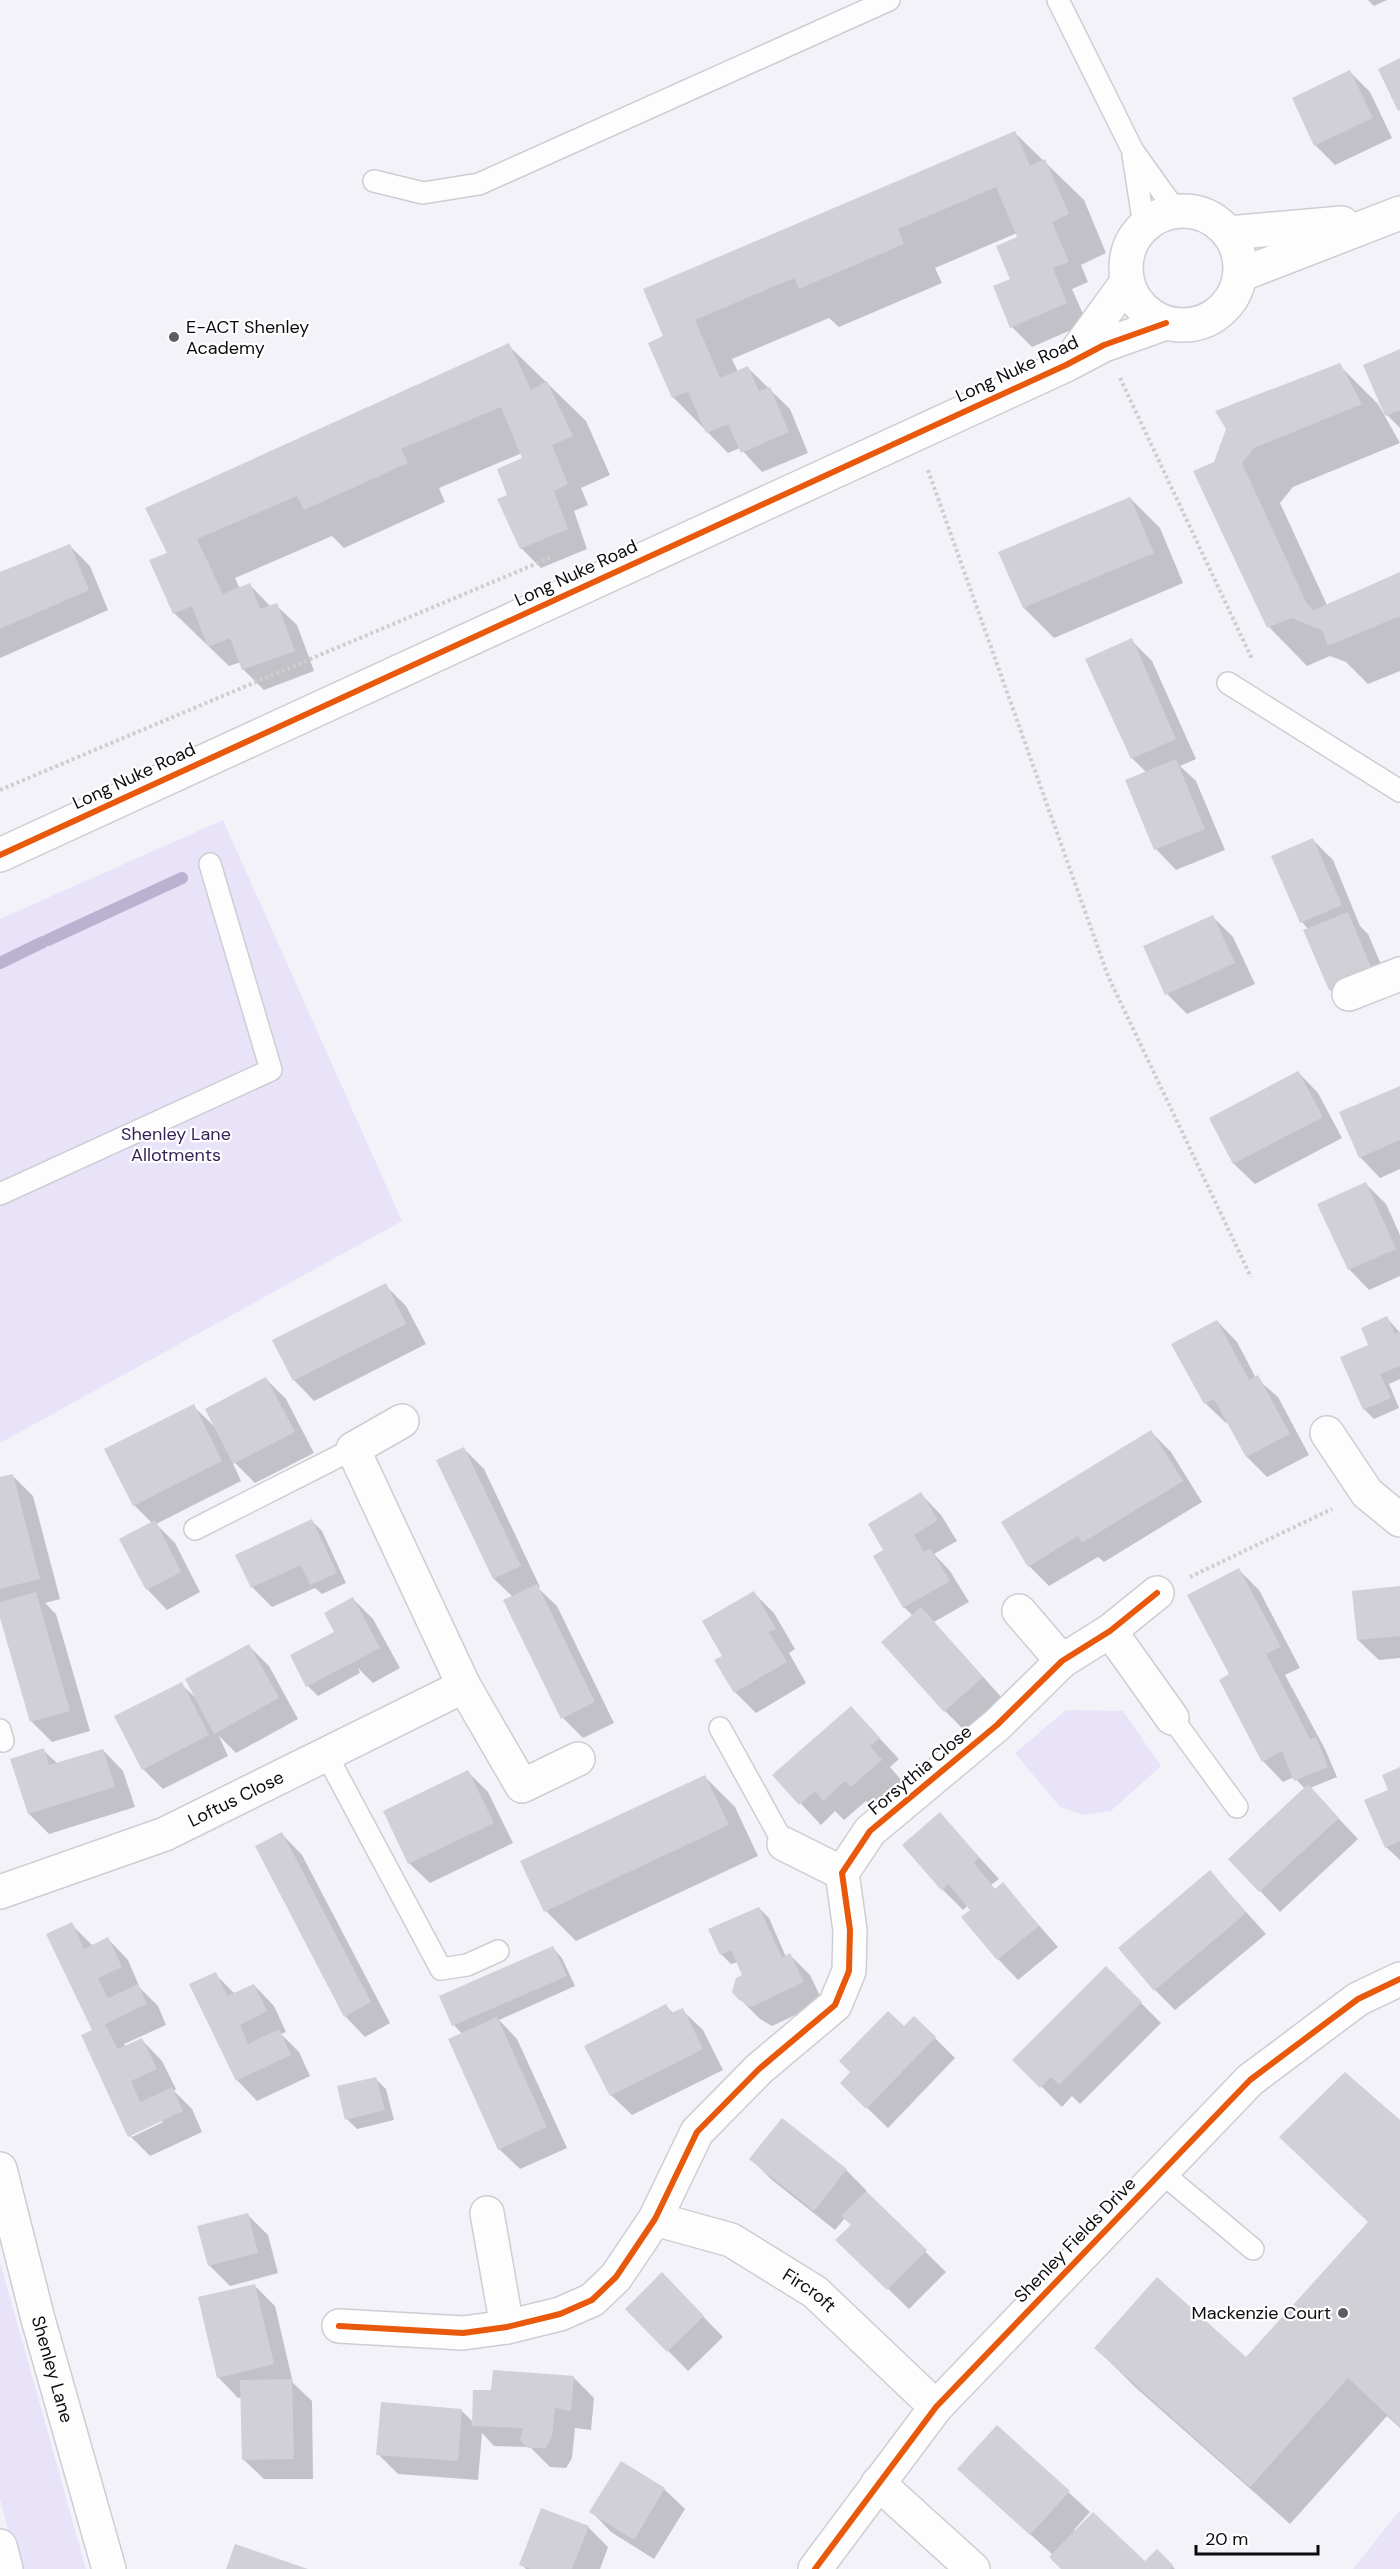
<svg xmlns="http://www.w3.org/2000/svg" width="1400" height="2569" font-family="'DM Sans',sans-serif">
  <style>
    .green { fill: #e8e3f9 }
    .shadow { fill: #0003; fill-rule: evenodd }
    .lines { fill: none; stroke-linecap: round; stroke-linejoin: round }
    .stream { stroke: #b9b2d0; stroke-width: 12 }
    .building { fill: #d1d0d6 }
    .lane-casing { stroke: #cecdd3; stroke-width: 24 }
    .street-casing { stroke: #cecdd3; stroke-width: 36 }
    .secondary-casing { stroke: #cecdd3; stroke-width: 36 }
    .path { stroke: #ceced0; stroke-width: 4; stroke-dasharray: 3 3; stroke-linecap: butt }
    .lane { stroke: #fdfdfe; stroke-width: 21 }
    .street { stroke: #fdfdfe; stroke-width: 33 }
    .secondary { stroke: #fdfdfe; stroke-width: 33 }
    .cycleway-casing { stroke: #fefefe; stroke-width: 10 }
    .cycleway { stroke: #e8590c; stroke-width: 6 }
    .poi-dot { fill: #5d5c61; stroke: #fefefe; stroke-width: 2 }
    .labels { text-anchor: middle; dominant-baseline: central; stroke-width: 4.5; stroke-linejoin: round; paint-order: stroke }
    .poi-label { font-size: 18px; fill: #0c0b0f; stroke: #fefefe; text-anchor: start }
    .street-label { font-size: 18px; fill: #0c0b0f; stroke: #fefefe }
    .park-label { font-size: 18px; fill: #352357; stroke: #fefefe }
  </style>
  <rect width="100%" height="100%" fill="#f3f2f9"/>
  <!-- green -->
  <path class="green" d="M223 820 402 1221 0 1443V919Z
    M1066 1710 1123 1711 1161 1766 1111 1811 1083 1815 1060 1807 1015 1753Z
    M0 2262 86 2569H18L0 2499Z
    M1400 2510V2569H1353Z"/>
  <!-- shadow -->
  <path class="shadow" d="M1368 0H1387L1374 6Z
    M1350 72 1370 92 1392 138 1335 165 1315 145Z
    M1014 132 1084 200 1106 253 1081 265 1088 282 1072 289 1087 323 1032 347 1012 327V280L1019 237 1017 233 935 268 942 283 839 327 829 318 732 359 738 372 748 368 790 409 808 453 762 472 740 448 728 453 673 397 650 344Z
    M508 345 586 421 610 475 581 488 588 505 574 511 587 549 541 568 521 548 509 496 524 459 522 453 439 488 445 502 344 548 332 536 235 578 240 589 250 585 270 606 276 605 297 625 314 671 264 690 243 669 241 662 229 666 174 613 169 554Z
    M1400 351V428L1385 413Z
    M1339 365 1378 404 1400 443 1293 487 1280 503 1327 605 1400 573V671L1368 684 1346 662 1330 656 1307 666 1269 627 1215 463Z
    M1130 498 1160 528 1183 583 1054 638 1024 608Z
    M69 545 90 566 108 610 0 658V574Z
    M1131 640 1152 661 1196 759 1180 766 1196 781 1225 850 1176 870 1156 849 1127 781 1147 773 1132 758Z
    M1313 840 1333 860 1360 926 1368 934 1393 992 1351 1010 1330 990 1305 931 1309 930 1302 922Z
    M1213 917 1233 937 1255 984 1187 1014 1167 994Z
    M1298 1072 1318 1093 1342 1138 1255 1184 1234 1164 1211 1119Z
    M1400 1088V1169L1380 1178 1360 1157Z
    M1366 1184 1386 1204 1400 1235V1276L1369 1290 1349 1269Z
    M385 1285 406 1306 426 1344 314 1401 294 1380Z
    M1387 1318 1400 1333V1379L1389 1384 1399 1408 1374 1419 1364 1409 1370 1346Z
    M1217 1321 1237 1342 1256 1378 1278 1397 1309 1455 1267 1477 1247 1457 1228 1422 1226 1423 1205 1403Z
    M266 1379 286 1399 314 1453 255 1483 231 1459 241 1481 156 1524 175 1543 200 1592 167 1610 147 1589 152 1523 134 1505 193 1406 215 1427Z
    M1151 1432 1171 1452 1202 1502 1104 1562 1098 1557 1049 1586 1029 1566Z
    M464 1449 484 1469 540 1587 538 1588 557 1606 614 1723 583 1738 563 1718 513 1597 494 1579 438 1461Z
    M13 1476 33 1496 60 1599 45 1603 56 1614 90 1731 52 1742 31 1721 0 1612V1479Z
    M921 1494 941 1515 957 1541 934 1554 950 1571 969 1602 934 1622 1002 1698 965 1731 945 1711 913 1616 904 1607 875 1557 885 1550Z
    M312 1521 322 1531 346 1583 322 1594 315 1588 272 1607 252 1587Z
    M1239 1570 1259 1590 1300 1668 1285 1675 1325 1749 1337 1777 1310 1788 1358 1839 1280 1912 1230 1859 1305 1789 1294 1777 1283 1782 1263 1761 1231 1675Z
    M1400 1588V1658L1379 1660 1358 1640Z
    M754 1593 774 1613 795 1649 789 1653 806 1683 756 1713 735 1692 716 1660 724 1656Z
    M353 1599 373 1619 400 1668 373 1683 358 1668 360 1673 318 1696 308 1686 292 1656 336 1632Z
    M249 1646 269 1666 298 1719 236 1753 219 1736 228 1756 163 1789 143 1769 181 1684 196 1698Z
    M851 1708 899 1759 890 1767 902 1781 872 1806 866 1801 844 1820 835 1811 821 1825 774 1775Z
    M43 1750 58 1764 103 1750 123 1771 135 1807 49 1834 29 1814Z
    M1400 1769V1860L1386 1847 1390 1790Z
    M468 1772 488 1792 513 1843 430 1883 409 1863Z
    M705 1777 735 1807 758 1856 576 1941 546 1911Z
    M940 1814 999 1879 991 1885 996 1890 1003 1884 1058 1947 1018 1980 998 1959 972 1910 968 1905 963 1910 943 1890Z
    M282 1834 302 1855 390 2023 365 2037 345 2016Z
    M1210 1872 1266 1934 1175 2010 1155 1990Z
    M759 1908 769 1918 786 1957 790 1955 810 1975 823 2002 772 2026 760 2019 739 1998 745 1976 738 1962 731 1964 721 1954Z
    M71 1924 93 1946 108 1939 128 1960 140 1988 158 2006 166 2025 124 2044 126 2047 142 2040 162 2061 176 2089 174 2091 192 2109 202 2132 150 2156 130 2136 94 2031ZM161 2120 163 2122 132 2137 130 2134Z
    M553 1948 562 1958 575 1986 499 2020 517 2039 567 2148 520 2169 499 2149 462 2034 454 2025 441 1997Z
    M1106 1968 1161 2023 1080 2104 1072 2096 1062 2107 1015 2060Z
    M215 1974 235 1994 254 1985 274 2006 286 2032 281 2034 299 2052 310 2076 257 2101 237 2080Z
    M666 2006 674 2014 682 2010 703 2030 723 2070 632 2115 611 2095Z
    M915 2018 955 2058 888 2128 862 2103 904 2029Z
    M376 2079 386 2089 394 2120 357 2129 347 2119Z
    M783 2120 846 2170 867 2191 865 2193 946 2272 909 2309 858 2260 852 2225 845 2218 835 2230 772 2180 751 2159Z
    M1400 2122V2428L1387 2416 1290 2524 1135 2387 1096 2348 1246 2359 1369 2222Z
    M247 2214 268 2235 278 2273 230 2286 209 2265Z
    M662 2274 723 2337 688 2371 627 2309Z
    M255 2286 275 2306 293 2383 312 2401 313 2479H264L243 2459 242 2397 238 2398 218 2377Z
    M573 2377 594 2398 591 2430 575 2428 572 2458 566 2468 550 2467 530 2447 494 2446 482 2433 478 2480 398 2474 378 2454 461 2410 474 2423 493 2392Z
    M997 2427 1090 2512 1074 2530 1076 2532 1145 2563 1157 2551 1175 2569H1063L1053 2555 959 2469Z
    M664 2489 685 2509 654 2559 611 2532 591 2511Z
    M588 2527 608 2547 600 2569H526L521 2564Z"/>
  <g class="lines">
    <!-- stream -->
    <path class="stream" d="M48 940 182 878
      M0 963 43 942"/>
  </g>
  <!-- building -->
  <path class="building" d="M1400 58V110L1398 111 1378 69Z
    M1350 70 1373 118 1314 146 1292 98Z
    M1015 131 1030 166 1045 159 1069 214 1052 222 1069 262 1053 268 1067 303 1010 328 993 286 1010 279 996 246 1017 237 996 187 898 229 904 244 799 289 794 278 695 320 720 378 748 366 759 391 770 387 789 432 741 453 728 424 706 433 688 392 672 398 648 343 663 336 643 289Z
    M509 343 531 390 547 381 573 436 552 445 568 484 554 491 568 529 520 549 497 499 507 495 497 469 522 458 501 407 401 449 408 463 304 510 297 496 197 539 223 594 250 583 260 609 277 603 295 651 242 670 230 638 208 647 192 606 173 614 149 560 167 553 145 508Z
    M1400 349V410L1385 416 1363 365Z
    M1340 363 1362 404 1254 448 1242 463 1307 604 1314 610 1400 572V616L1328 646 1322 630 1291 618 1267 628 1193 471 1214 462 1226 429 1215 411Z
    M1130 497 1154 553 1023 608 998 552Z
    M70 544 89 590 0 629V572Z
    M1132 638 1176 739 1131 759 1085 659Z
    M1176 759 1205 829 1154 850 1125 780Z
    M1313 838 1342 905 1300 923 1271 856Z
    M1348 912 1373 972 1329 990 1303 930Z
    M1213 915 1235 963 1165 995 1143 946Z
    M1298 1071 1323 1117 1233 1164 1209 1118Z
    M1400 1086V1140L1359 1158 1339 1112Z
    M1366 1182 1396 1249 1348 1270 1317 1204Z
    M386 1283 406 1324 293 1381 272 1340Z
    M1387 1316 1395 1334 1400 1331V1366L1380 1374 1391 1398 1363 1410 1340 1357 1368 1345 1361 1328Z
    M1217 1320 1249 1380 1258 1375 1290 1434 1246 1457 1214 1399 1204 1404 1171 1344Z
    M266 1377 295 1432 233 1464 205 1409Z
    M194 1404 222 1461 133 1506 104 1449Z
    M1151 1430 1183 1481 1082 1543 1078 1536 1028 1567 1001 1522Z
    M464 1447 521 1566 493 1579 436 1460Z
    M13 1474 40 1579 0 1589V1477Z
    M921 1492 938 1520 914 1535 924 1552 930 1548 950 1581 903 1608 873 1556 883 1550 868 1524Z
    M312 1519 337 1573 310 1585 301 1565 251 1588 235 1555Z
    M155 1520 181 1572 146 1590 119 1539Z
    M1239 1568 1281 1647 1266 1654 1310 1739 1316 1737 1328 1767 1294 1781 1282 1751 1262 1762 1219 1680 1229 1674 1187 1595Z
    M537 1584 595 1702 561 1719 503 1600Z
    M1400 1586V1636L1357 1640 1352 1591Z
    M754 1591 776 1629 769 1632 787 1662 734 1693 714 1660 722 1656 702 1621Z
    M36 1592 70 1711 30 1722 0 1618V1602Z
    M353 1597 380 1648 306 1687 290 1655 334 1632 324 1613Z
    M921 1607 983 1677 944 1712 881 1642Z
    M249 1644 279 1698 214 1734 185 1679Z
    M182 1682 209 1735 142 1770 114 1716Z
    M851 1706 880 1738 870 1746 882 1760 851 1787 845 1781 823 1801 815 1791 799 1805 772 1775Z
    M44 1748 49 1765 103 1749 115 1787 28 1814 10 1759Z
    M1400 1767V1841L1385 1848 1364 1800 1388 1790 1382 1775Z
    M468 1770 494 1823 408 1864 383 1811Z
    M705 1775 729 1825 544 1912 520 1861Z
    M1308 1784 1339 1818 1259 1892 1228 1859Z
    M940 1812 979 1857 974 1863 995 1889 1003 1882 1039 1926 997 1960 961 1917 970 1910 948 1884 942 1891 902 1845Z
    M282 1832 371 2002 344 2017 255 1846Z
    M1210 1870 1246 1913 1154 1991 1118 1948Z
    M759 1907 782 1958 790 1953 804 1982 751 2007 738 1999 732 1992 736 1978 742 1975 731 1950 720 1955 708 1929Z
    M72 1922 84 1949 108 1937 122 1967 98 1978 108 1998 138 1984 147 2004 105 2024 118 2049 142 2038 157 2069 131 2081 140 2102 172 2087 183 2111 128 2137 81 2035 92 2030 46 1934Z
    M553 1946 567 1976 452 2026 439 1996Z
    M1106 1966 1142 2002 1059 2085 1051 2077 1040 2088 1012 2060Z
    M216 1972 227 1996 254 1984 267 2011 240 2025 248 2044 279 2029 291 2055 236 2081 189 1984Z
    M666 2004 671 2013 683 2008 703 2049 610 2096 584 2046Z
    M888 2011 904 2026 914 2016 936 2037 866 2109 840 2083 850 2072 839 2061Z
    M497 2017 547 2127 498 2150 448 2039Z
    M1345 2072 1400 2120V2427L1348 2378 1250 2487 1094 2348 1157 2277 1246 2357 1368 2222 1279 2137Z
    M376 2077 385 2110 345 2120 337 2086Z
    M782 2118 847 2169 814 2211 749 2159Z
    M866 2191 927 2250 887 2290 835 2240 851 2225 841 2216Z
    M248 2213 258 2253 208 2266 197 2226Z
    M662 2272 704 2316 667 2352 625 2309Z
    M255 2284 274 2364 217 2378 198 2297Z
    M493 2370 574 2376 571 2411 555 2408 552 2437 546 2448H528L520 2440 523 2428 472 2426 473 2390H491Z
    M292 2379 294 2459 242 2460 240 2380Z
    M381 2402 462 2409 458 2461 376 2455Z
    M997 2425 1070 2491 1030 2535 957 2469Z
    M621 2461 665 2488 634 2540 589 2512Z
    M541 2508 589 2526 572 2569H531L519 2565Z
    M1093 2512 1145 2561 1157 2549 1173 2565 1170 2569H1061L1049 2557Z
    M235 2544 308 2569H226Z"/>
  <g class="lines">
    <defs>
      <path id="lane" d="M1058 0 1133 151 1176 211
        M1133 155 1144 226
        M374 181 423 193 479 184 889 0
        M1228 683 1400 791
        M0 1194 271 1070 210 864
        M195 1529 353 1449
        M1172 1718 1237 1807
        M720 1728 784 1844
        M0 1730 3 1741
        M326 1754 441 1969 467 1965 498 1951
        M1161 2172 1253 2249"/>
      <g id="street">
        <path d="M1349 994 1400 974"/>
        <path d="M402 1421 353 1449 464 1686 522 1786 578 1759"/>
        <path d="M1327 1433 1367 1493 1400 1520"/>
        <path d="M1019 1611 1062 1661"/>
        <path d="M1110 1631 1172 1718"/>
        <path d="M784 1844 842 1873"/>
        <path id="s1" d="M0 1892 165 1834 464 1686"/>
        <path d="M487 2213 507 2327"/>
        <path id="s2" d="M655 2219 731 2240 815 2292 936 2407"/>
        <path d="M339 2326 463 2333 507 2327 560 2314 592 2300 616 2277 655 2219 697 2132 759 2069 835 2005 849 1971 850 1930 842 1873 870 1831 997 1725 1062 1661 1110 1631 1157 1593"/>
        <path d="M878 2483 973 2569"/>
        <path d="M815 2569 936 2407 1250 2080 1358 1999 1400 1979"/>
      </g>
      <g id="secondary">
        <circle cx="1183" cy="268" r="57"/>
        <path d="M1228 233 1342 223"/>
        <path d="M1240 275 1400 213"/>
        <path d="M1071 359 1127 282"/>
        <path d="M0 855 1066 365 1104 345 1166 323"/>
        <path id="s3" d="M0 2169 38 2319 109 2569"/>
        <path d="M0 2546 6 2569"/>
      </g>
    </defs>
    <!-- lane casing -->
    <use href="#lane" class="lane-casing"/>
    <!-- street casing -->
    <use href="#street" class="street-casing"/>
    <!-- secondary casing -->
    <use href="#secondary" class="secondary-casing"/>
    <!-- path -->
    <path class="path" d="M1120 378 1252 659
      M928 470 1108 976 1251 1277
      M0 790 552 557
      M1190 1577 1332 1509"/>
    <!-- lane -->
    <use href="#lane" class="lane"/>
    <!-- street -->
    <use href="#street" class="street"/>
    <!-- secondary -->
    <use href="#secondary" class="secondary"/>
    <defs>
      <path id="cycleway" d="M0 855 1066 365 1104 345 1166 323
        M339 2326 463 2333 507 2327 560 2314 592 2300 616 2277 655 2219 697 2132 759 2069 835 2005 849 1971 850 1930 842 1873 870 1831 997 1725 1062 1661 1110 1631 1157 1593
        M815 2569 936 2407 1250 2080 1358 1999 1400 1979"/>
    </defs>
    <!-- cycleway casing -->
    <use href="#cycleway" class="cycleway-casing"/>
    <!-- cycleway -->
    <use href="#cycleway" class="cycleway"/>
  </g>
  <!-- markers -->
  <g class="poi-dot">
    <circle cx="174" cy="337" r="6"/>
    <circle cx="1343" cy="2313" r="6"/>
  </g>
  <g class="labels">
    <!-- poi labels -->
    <g class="poi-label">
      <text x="186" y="327">E-ACT Shenley<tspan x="186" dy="21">Academy</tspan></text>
      <text x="1331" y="2313" text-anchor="end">Mackenzie Court</text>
    </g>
    <!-- street labels -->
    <g class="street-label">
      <text transform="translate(1017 369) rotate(-25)">Long Nuke Road</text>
      <text transform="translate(576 573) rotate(-25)">Long Nuke Road</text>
      <text transform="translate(134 776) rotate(-25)">Long Nuke Road</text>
      <text transform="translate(920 1770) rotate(-40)">Forsythia Close</text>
      <text stroke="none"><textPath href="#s1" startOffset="254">Loftus Close</textPath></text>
      <text transform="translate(1075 2240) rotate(-46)">Shenley Fields Drive</text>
      <text stroke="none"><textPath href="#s2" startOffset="172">Fircroft</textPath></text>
      <text stroke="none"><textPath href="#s3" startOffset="207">Shenley Lane</textPath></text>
    </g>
    <!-- park labels -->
    <g class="park-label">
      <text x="176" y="1134">Shenley Lane<tspan x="176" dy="21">Allotments</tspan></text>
    </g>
  </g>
  <!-- scale -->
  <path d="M1196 2545v9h122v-9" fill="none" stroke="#0c0b0f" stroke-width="3"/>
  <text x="1205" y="2545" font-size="18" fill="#0c0b0f" stroke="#fefefe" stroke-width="4.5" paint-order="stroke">20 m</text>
</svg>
